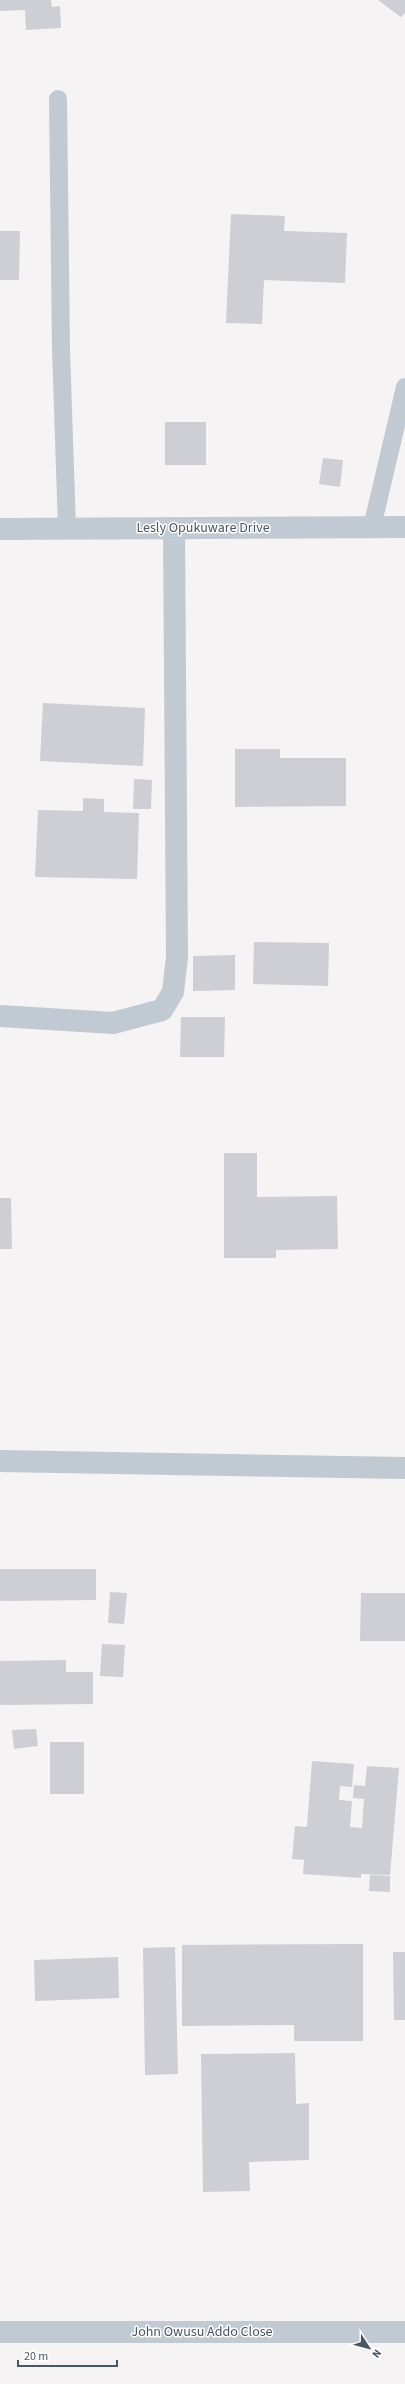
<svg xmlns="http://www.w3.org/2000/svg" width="405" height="2384" font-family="'Source Sans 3',sans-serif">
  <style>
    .building { fill: #cdcfd5 }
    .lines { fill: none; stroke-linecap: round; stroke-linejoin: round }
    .lane { stroke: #c1cad2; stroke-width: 18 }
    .street { stroke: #c1cad2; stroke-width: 22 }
    .labels { text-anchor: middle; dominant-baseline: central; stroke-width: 3; stroke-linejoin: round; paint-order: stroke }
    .street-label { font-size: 14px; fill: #4a5661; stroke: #fff }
  </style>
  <rect width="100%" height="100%" fill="#f5f3f3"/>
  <!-- building -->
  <path class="building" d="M0 0H51L52 7 60 6 61 28 26 30 25 10 0 11Z
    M378 0H405V13L401 17Z
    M231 214 285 216 284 231 347 233 345 283 264 280 262 324 226 323Z
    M0 231H20L19 280H0Z
    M165 422H206V465H165Z
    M323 458 343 460 340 487 319 484Z
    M43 703 145 708 143 766 40 761Z
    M235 749H280V758H346V806L235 807Z
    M134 779 152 780 151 809H133Z
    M83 798 104 799V812L139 813 137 879 35 877 38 810 83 811Z
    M254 942 329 943 328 986 253 984Z
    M235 955V990L193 991V956Z
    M181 1017H225L224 1057H180Z
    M224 1153H257V1197L337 1196 338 1249 276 1250V1258H224Z
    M0 1198H11L12 1249H0Z
    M0 1569H96V1600L0 1601Z
    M110 1592 127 1593 124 1624 108 1623Z
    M361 1593H405V1641H360Z
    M102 1644 125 1645 123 1677 100 1676Z
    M66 1660V1672H93V1704L0 1705V1661Z
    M36 1729 38 1746 14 1749 12 1730Z
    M50 1742H84V1794H50Z
    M312 1761 354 1764 352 1787 340 1786 339 1800 352 1801 350 1827 362 1828 364 1799 353 1798 354 1785 365 1786 367 1766 399 1768 390 1875 361 1874V1878L303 1874 304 1860 292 1859 295 1826 307 1827Z
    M370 1875 390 1876V1892L369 1891Z
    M363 1944V2041H294V2025L182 2026V1945Z
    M175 1947 178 2074 145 2075 143 1948Z
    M393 1952H405V2020H394Z
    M118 1957 119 1998 35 2001 34 1960Z
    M295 2053 296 2104 309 2103V2160L249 2162 250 2191 203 2192 201 2054Z"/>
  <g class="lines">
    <!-- lane -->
    <path class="lane" d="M58 99 61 349 67 529
      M372 527 405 387"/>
    <!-- street -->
    <path class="street" d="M0 529 405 527
      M0 1016 113 1023 162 1010 173 992 177 957 174 528
      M0 1461 405 1468
      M0 2332H405"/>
  </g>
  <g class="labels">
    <!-- street labels -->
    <g class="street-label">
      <text x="203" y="528">Lesly Opukuware Drive</text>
      <text x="202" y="2332">John Owusu Addo Close</text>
    </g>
  </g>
  <!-- north arrow -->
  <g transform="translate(369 2348) rotate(126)" stroke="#ffffff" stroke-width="3" paint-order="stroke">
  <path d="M0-3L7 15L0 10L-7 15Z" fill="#4a5661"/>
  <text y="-6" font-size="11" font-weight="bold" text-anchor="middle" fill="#4a5661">N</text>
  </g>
  <!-- scale -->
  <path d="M18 2360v6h99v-6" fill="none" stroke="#4a5661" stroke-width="2"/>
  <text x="24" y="2360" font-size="12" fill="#4a5661" stroke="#ffffff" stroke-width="3" paint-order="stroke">20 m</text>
</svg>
